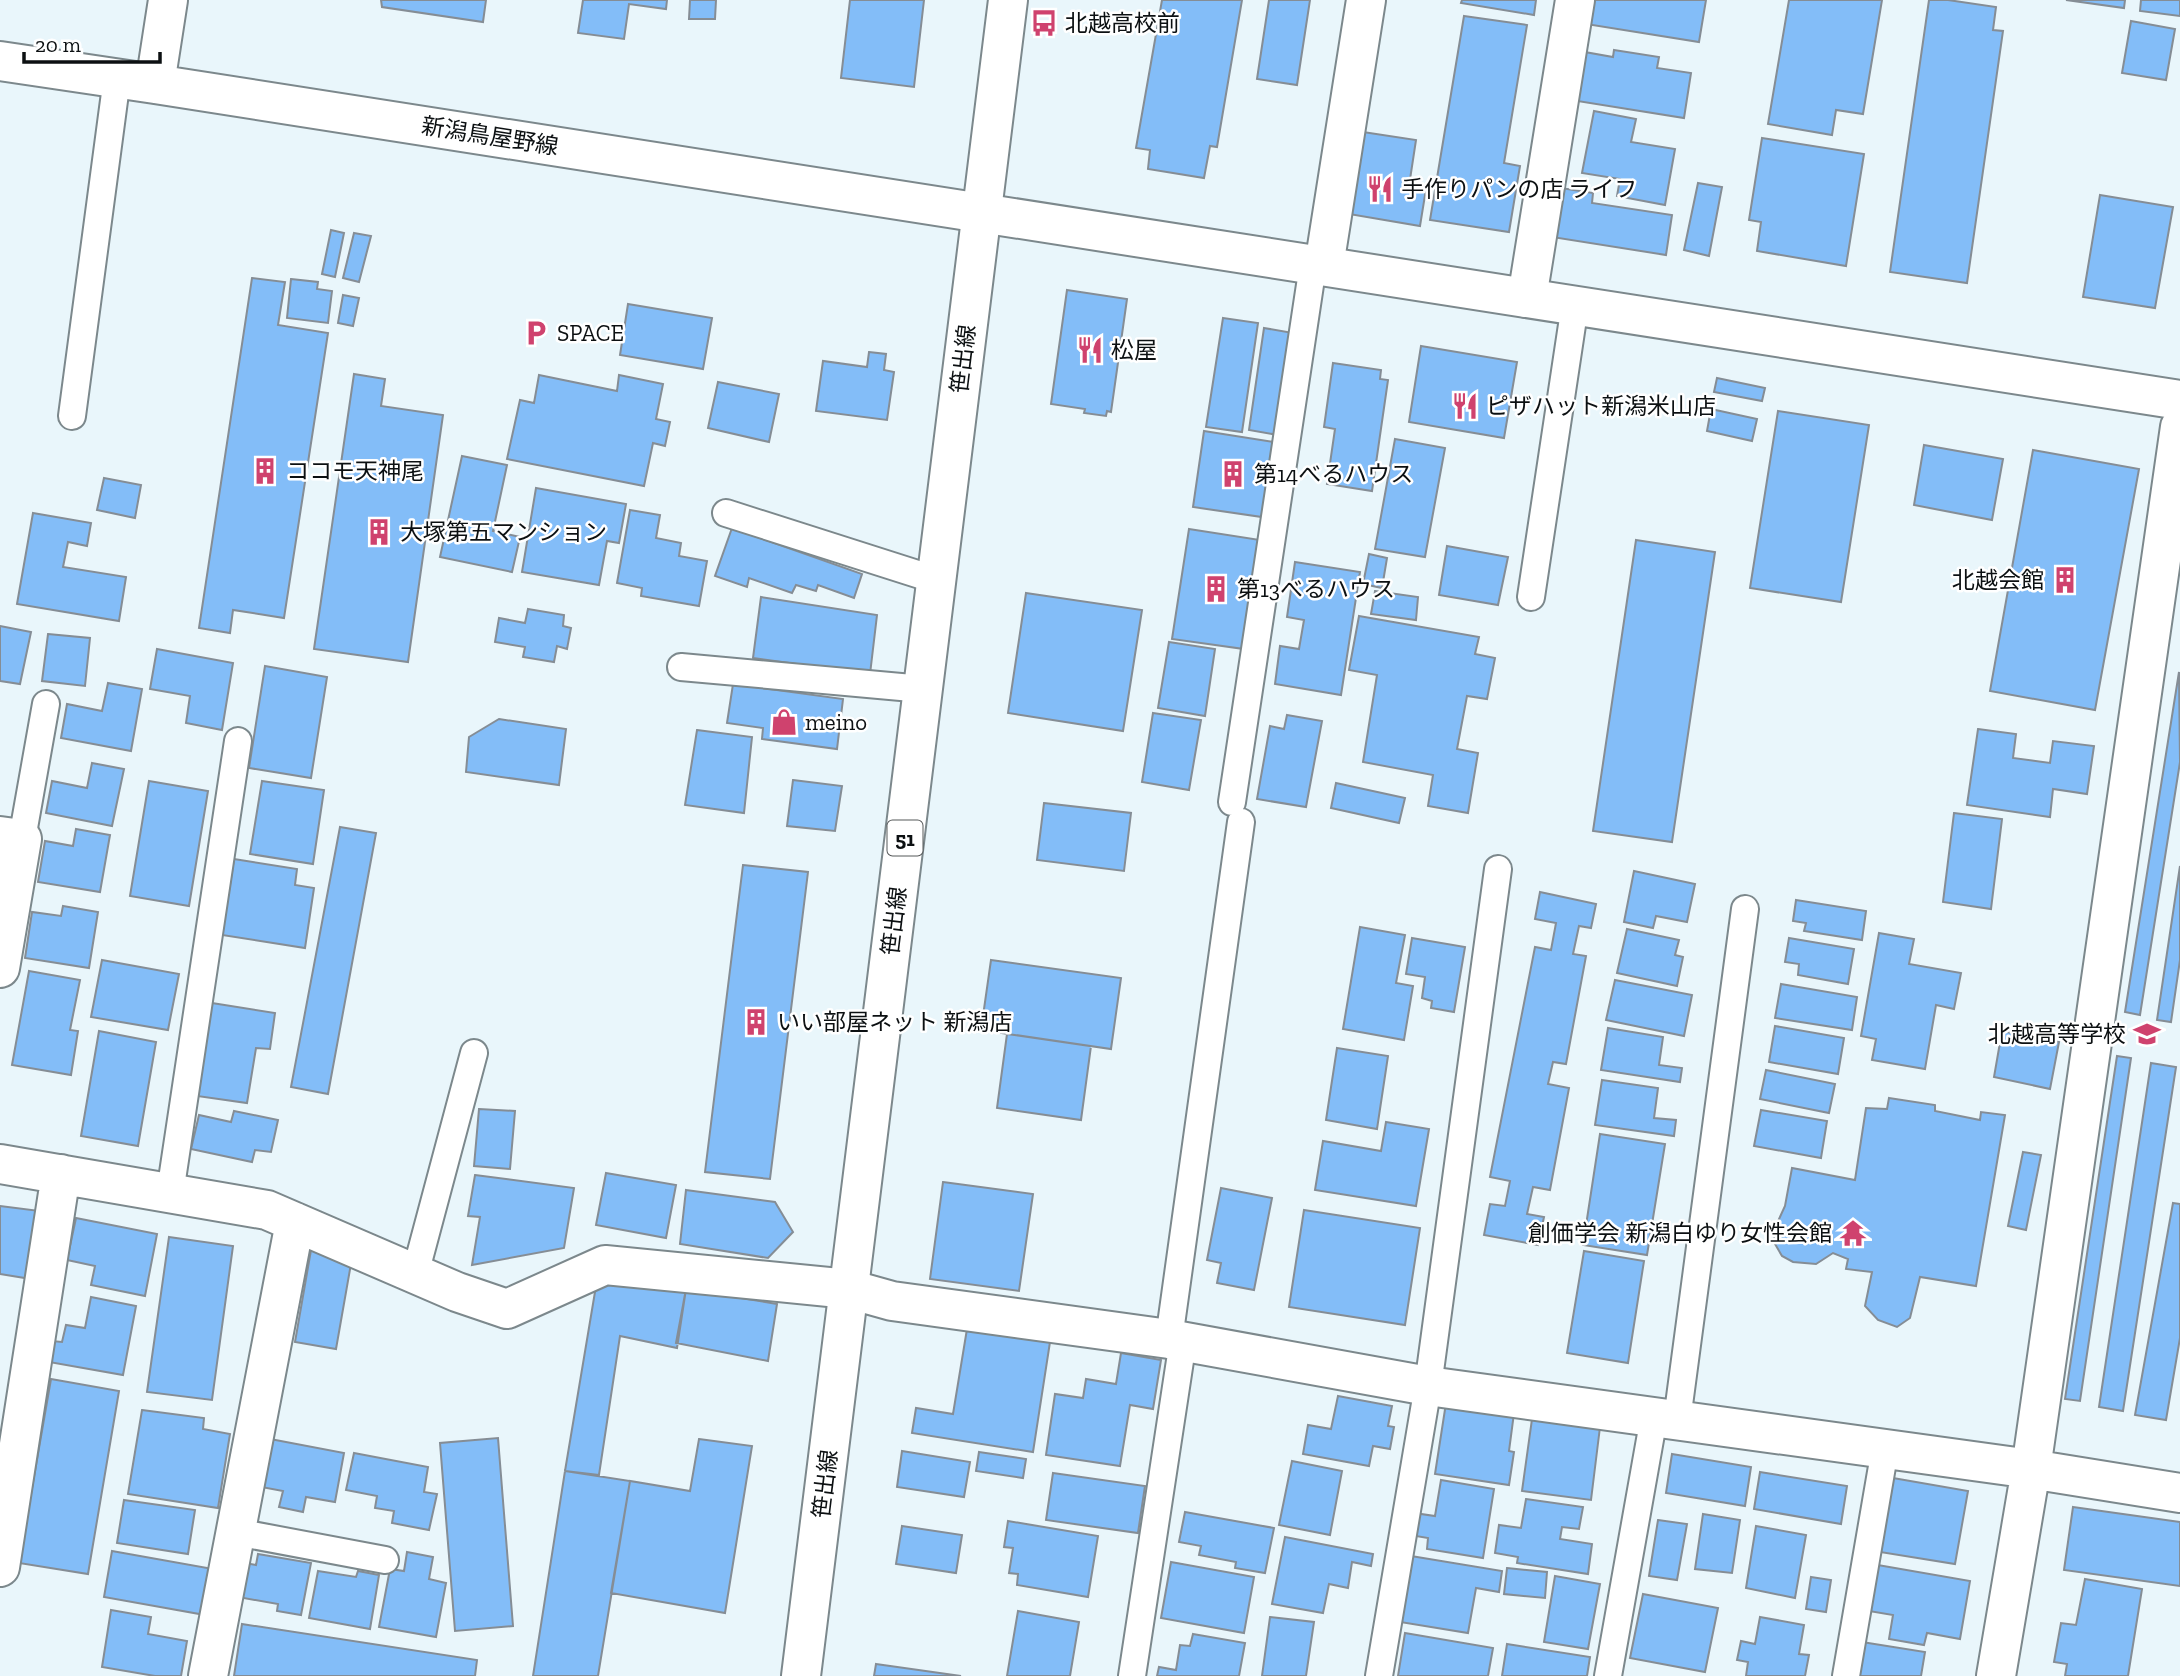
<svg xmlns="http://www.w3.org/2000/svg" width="2180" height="1676" font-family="'Zilla Slab','Noto Sans JP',serif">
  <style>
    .building { fill: #83bdf8; stroke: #858d95; stroke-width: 2 }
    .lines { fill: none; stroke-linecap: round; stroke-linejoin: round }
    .lane-casing { stroke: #7c888c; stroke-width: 30 }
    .street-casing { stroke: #7c888c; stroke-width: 42 }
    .secondary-casing { stroke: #7c888c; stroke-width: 42 }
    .primary-casing { stroke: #7c888c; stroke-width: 42 }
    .lane { stroke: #fff; stroke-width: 26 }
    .street { stroke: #fff; stroke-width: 38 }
    .secondary { stroke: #fff; stroke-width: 38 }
    .primary { stroke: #fff; stroke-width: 38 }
    .labels { text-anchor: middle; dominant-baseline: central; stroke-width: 5; stroke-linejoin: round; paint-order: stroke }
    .shield { fill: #fff; stroke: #555859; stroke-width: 2 }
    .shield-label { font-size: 21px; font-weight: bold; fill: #0c1012 }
    .poi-label { font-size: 23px; fill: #0c1012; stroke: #fff; text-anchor: start }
    .street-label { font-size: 23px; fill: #0c1012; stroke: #fff }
  </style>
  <rect width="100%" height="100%" fill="#e9f6fb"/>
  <!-- building -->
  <path class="building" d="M381 0H486L483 22 382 7Z
    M583 0H667L666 9 629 4 624 39 578 33Z
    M690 0H716L715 19H689Z
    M850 0H924L914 87 841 78Z
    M1162 0H1242L1217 147 1210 146 1204 178 1148 169 1150 150 1136 148Z
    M1269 0H1310L1297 85 1257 79Z
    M1462 0H1536L1534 15 1461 3Z
    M1590 0H1706L1699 42 1586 24Z
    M1789 0H1882L1863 114 1836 110 1832 135 1768 124Z
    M1929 0H1948L1996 7 1993 30 2003 31 1967 283 1890 272Z
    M2066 0H2125L2124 8Z
    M2141 0H2180V16L2140 11Z
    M1464 16 1527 25 1504 163 1520 166 1509 232 1430 220Z
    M2131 21 2175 29 2166 80 2122 73Z
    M1614 50 1659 57 1657 68 1691 73 1684 118 1571 100 1579 51 1613 57Z
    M1594 111 1636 119 1631 142 1675 149 1665 205 1617 196 1620 179 1582 173Z
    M1363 132 1416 140 1409 186 1426 189 1420 226 1349 214Z
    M1762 138 1864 154 1846 266 1757 251 1761 222 1749 220Z
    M1698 183 1722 187 1709 256 1684 250Z
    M1561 188 1593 193 1592 203 1672 215 1666 255 1552 237Z
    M2100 195 2173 207 2155 308 2083 297Z
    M331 230 344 233 335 277 322 274Z
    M354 233 371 236 359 282 343 278Z
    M252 278 285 282 278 325 328 333 284 618 233 610 230 633 199 628Z
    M291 279 318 282 317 289 332 291 328 323 287 318Z
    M1067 290 1127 299 1111 412 1107 411 1106 416 1084 413 1085 409 1051 404Z
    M343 295 359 298 353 326 338 323Z
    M628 304 712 318 703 369 620 355Z
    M1223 318 1258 323 1242 432 1206 427Z
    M1264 328 1293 333 1278 435 1249 430Z
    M1421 346 1517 362 1504 438 1409 422Z
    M869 352 886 354 884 370 894 372 887 420 816 411 823 361 867 367Z
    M1333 363 1381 370 1380 379 1388 380 1372 491 1327 484 1335 429 1324 427Z
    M354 374 385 379 381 406 443 415 408 662 314 649Z
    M539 375 617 391 619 375 663 384 656 419 670 422 665 446 653 443 644 486 507 459 520 400 534 403Z
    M1717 378 1765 388 1762 401 1714 392Z
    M718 382 779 394 769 442 708 428Z
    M1711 409 1757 419 1752 441 1707 431Z
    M1778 411 1869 425 1841 602 1750 588Z
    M1204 431 1274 442 1262 517 1193 507Z
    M1395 439 1445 448 1425 557 1375 549Z
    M1924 445 2003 459 1992 520 1914 505Z
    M2033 450 2139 469 2095 710 1990 691Z
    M462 456 507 465 493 531 520 537 512 572 440 557Z
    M104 478 141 485 135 518 97 510Z
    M536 488 626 504 619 543 607 541 599 585 522 572Z
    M630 510 660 515 656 538 681 543 679 556 707 561 699 606 641 596 642 588 617 583Z
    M33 513 91 523 87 546 68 542 63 567 126 577 119 621 17 604Z
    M732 528 862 574 854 598 818 585 816 591 796 585 792 593 749 578 747 587 715 576Z
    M1189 529 1260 540 1244 649 1172 639Z
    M1636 540 1715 552 1672 842 1593 831Z
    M1447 546 1508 557 1498 605 1439 595Z
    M1369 554 1387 558 1382 588 1363 584Z
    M1295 562 1360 572 1341 695 1275 684 1280 646 1299 649 1304 620 1287 617Z
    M1375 591 1418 597 1416 620 1371 614Z
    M1026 593 1142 610 1123 731 1008 713Z
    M761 597 877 615 870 674 753 658Z
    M528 609 564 615 563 626 571 628 567 649 557 646 554 662 523 657 525 647 495 642 499 618 525 623Z
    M1359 616 1479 637 1475 654 1495 658 1487 699 1467 696 1457 749 1478 753 1468 813 1428 806 1433 775 1363 762 1377 675 1349 670Z
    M0 626 31 632 20 684 0 681Z
    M48 634 90 638 85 686 42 681Z
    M1169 642 1215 649 1205 716 1158 708Z
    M157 649 233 663 222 730 186 723 190 696 150 689Z
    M265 666 327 677 311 778 249 768Z
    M2179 672 2180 762 2140 1015 2125 1012Z
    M108 683 142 689 131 751 61 738 67 704 102 711Z
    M733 684 843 699 837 749 762 739 763 728 727 723Z
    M1153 713 1201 720 1189 790 1142 782Z
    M1287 715 1322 721 1306 807 1257 799 1270 726 1284 729Z
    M499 719 566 729 559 785 466 772 469 737Z
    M1978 729 2016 734 2013 758 2050 763 2053 741 2094 746 2087 794 2053 789 2050 817 1967 805Z
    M697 730 752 737 744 813 685 805Z
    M92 763 124 769 112 826 46 813 52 781 87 788Z
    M793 780 842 786 835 831 787 826Z
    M149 781 208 791 189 906 130 896Z
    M262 781 324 790 313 864 250 854Z
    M1336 783 1405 798 1399 823 1331 808Z
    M1044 803 1131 813 1124 871 1037 860Z
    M1954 813 2002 819 1991 909 1943 902Z
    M340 827 376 833 328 1094 291 1087Z
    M76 829 110 835 100 892 38 882 45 841 73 846Z
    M234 859 297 869 295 885 314 888 305 948 222 935Z
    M743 865 808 872 770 1179 705 1172Z
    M2180 866V960L2171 1022 2157 1020Z
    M1634 871 1695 884 1687 922 1656 916 1653 928 1624 922Z
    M1540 892 1596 904 1591 928 1579 926 1573 954 1586 956 1566 1064 1553 1062 1548 1084 1569 1088 1550 1190 1533 1187 1527 1214 1544 1217 1538 1245 1484 1235 1490 1204 1505 1206 1510 1181 1490 1177 1535 947 1551 950 1556 923 1535 919Z
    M1796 900 1866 911 1862 940 1804 931 1806 923 1793 921Z
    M63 906 98 912 89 968 25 958 32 912 61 916Z
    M1360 927 1405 935 1396 983 1413 986 1404 1040 1343 1029Z
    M1627 929 1679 940 1675 955 1683 957 1677 986 1617 973Z
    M1879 933 1914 939 1909 964 1961 973 1954 1009 1936 1005 1925 1069 1872 1060 1876 1039 1861 1036Z
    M1412 938 1465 947 1454 1012 1431 1008 1432 1001 1422 998 1425 977 1406 974Z
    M1789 938 1854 949 1848 984 1798 975 1799 964 1785 962Z
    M102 960 179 974 168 1030 91 1017Z
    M991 960 1121 978 1111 1049 981 1030Z
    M29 971 80 980 70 1030 78 1031 71 1075 12 1065Z
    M1615 980 1692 995 1684 1036 1606 1020Z
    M1781 984 1857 997 1852 1030 1775 1018Z
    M212 1003 275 1013 270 1049 256 1048 247 1103 197 1096Z
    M1775 1026 1844 1038 1838 1074 1769 1062Z
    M1608 1028 1663 1037 1659 1065 1682 1068 1680 1082 1601 1070Z
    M99 1031 156 1042 138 1146 81 1136Z
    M2002 1031 2059 1042 2050 1089 1994 1077Z
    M1007 1034 1091 1046 1081 1120 997 1108Z
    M1337 1048 1388 1056 1377 1129 1326 1120Z
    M2117 1056 2131 1058 2080 1401 2065 1399Z
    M2151 1063 2176 1067 2123 1411 2099 1407Z
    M1766 1070 1835 1084 1829 1113 1760 1099Z
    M1602 1080 1658 1088 1654 1118 1676 1120 1674 1136 1595 1125Z
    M1889 1098 1935 1105V1111L1980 1120 1981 1112 2005 1115 1976 1286 1920 1277 1910 1318 1897 1327 1878 1320 1865 1306 1872 1272 1846 1269 1848 1259 1833 1253 1816 1264 1793 1262 1782 1256 1775 1244 1774 1230 1785 1206 1792 1168 1855 1180 1866 1108 1887 1109Z
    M479 1109 515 1111 510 1169 474 1166Z
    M1761 1110 1827 1121 1821 1158 1754 1146Z
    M234 1111 278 1120 271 1152 255 1150 252 1162 191 1149 199 1115 231 1122Z
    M1386 1122 1429 1129 1416 1206 1315 1190 1323 1141 1381 1151Z
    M1600 1134 1665 1144 1647 1255 1583 1245Z
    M2023 1152 2041 1155 2026 1230 2008 1226Z
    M606 1173 676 1185 666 1238 596 1225Z
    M475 1175 574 1188 564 1248 472 1265 480 1217 468 1216Z
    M943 1182 1033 1194 1019 1291 930 1279Z
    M1221 1188 1272 1198 1254 1290 1217 1283 1221 1263 1207 1260Z
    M686 1190 775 1202 793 1232 768 1258 680 1244Z
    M2173 1203 2180 1204V1338L2166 1420 2135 1415Z
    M0 1206 40 1211 31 1279 0 1274Z
    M1304 1210 1420 1228 1405 1325 1289 1307Z
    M76 1218 157 1234 145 1296 91 1285 95 1266 67 1260Z
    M169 1237 233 1246 212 1400 147 1392Z
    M311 1250 352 1258 336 1349 295 1342Z
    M1584 1251 1644 1261 1628 1363 1567 1353Z
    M598 1274 686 1289 677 1348 620 1336 599 1475 565 1471Z
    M686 1289 777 1304 768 1361 676 1343Z
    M91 1297 136 1306 123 1375 49 1362 52 1341 62 1342 66 1325 85 1328Z
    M967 1329 1050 1342 1033 1452 912 1433 916 1408 953 1414Z
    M1121 1353 1161 1360 1153 1409 1130 1405 1120 1466 1046 1455 1055 1394 1083 1398 1086 1379 1116 1384Z
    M51 1379 119 1391 88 1574 19 1563Z
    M1338 1396 1392 1406 1388 1426 1394 1427 1390 1449 1373 1446 1369 1466 1303 1454 1308 1425 1331 1429Z
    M1446 1403 1514 1413 1509 1451 1514 1452 1509 1485 1435 1474Z
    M142 1410 204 1418 203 1429 230 1434 218 1508 128 1494Z
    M1532 1419 1600 1427 1591 1500 1522 1491Z
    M265 1438 344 1453 335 1502 306 1497 303 1512 279 1507 283 1491 256 1486Z
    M498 1438 513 1626 455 1631 440 1443Z
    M699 1439 752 1446 725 1613 611 1593 630 1481 690 1491Z
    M902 1451 970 1462 964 1497 897 1487Z
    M979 1452 1026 1459 1023 1478 976 1471Z
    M354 1453 428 1467 424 1492 437 1494 429 1530 392 1523 394 1511 375 1508 377 1496 346 1490Z
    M1672 1454 1751 1467 1745 1506 1666 1493Z
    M1292 1461 1342 1471 1330 1535 1279 1525Z
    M565 1471 630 1481 598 1676H533Z
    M1760 1472 1847 1486 1841 1524 1754 1509Z
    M1053 1473 1145 1486 1138 1533 1046 1520Z
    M1893 1478 1968 1491 1955 1564 1880 1552Z
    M1441 1480 1494 1489 1483 1558 1427 1549 1428 1538 1410 1535 1414 1513 1435 1516Z
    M1526 1499 1583 1507 1579 1529 1562 1527 1560 1539 1592 1544 1588 1574 1517 1563 1518 1557 1495 1553 1499 1525 1521 1528Z
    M124 1500 195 1510 188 1554 117 1543Z
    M2073 1507 2180 1522V1586L2064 1570Z
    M1185 1512 1274 1528 1265 1573 1235 1568 1236 1562 1199 1555 1201 1546 1179 1542Z
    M1703 1514 1740 1520 1732 1573 1695 1569Z
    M1658 1520 1687 1524 1677 1580 1649 1576Z
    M1008 1521 1098 1536 1088 1597 1017 1585 1018 1574 1009 1573 1013 1548 1004 1547Z
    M902 1526 962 1535 956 1573 896 1564Z
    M1756 1526 1806 1535 1795 1598 1746 1588Z
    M1285 1537 1373 1554 1371 1566 1352 1562 1348 1588 1329 1584 1323 1613 1272 1604Z
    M112 1551 213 1569 205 1615 104 1597Z
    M407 1552 433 1557 429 1579 446 1583 436 1637 379 1627 390 1569 404 1571Z
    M258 1554 311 1563 301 1615 277 1611 278 1604 238 1597 245 1563 256 1565Z
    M1405 1555 1502 1571 1499 1592 1476 1588 1468 1633 1394 1621Z
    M1171 1562 1254 1577 1244 1633 1161 1618Z
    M1872 1564 1970 1581 1960 1639 1927 1633 1924 1645 1889 1639 1893 1615 1863 1610Z
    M1507 1568 1547 1572 1545 1598 1504 1594Z
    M318 1571 356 1577 358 1571 379 1575 370 1629 309 1618Z
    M1555 1576 1600 1584 1588 1649 1544 1642Z
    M1811 1577 1831 1580 1826 1612 1806 1609Z
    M2085 1579 2142 1589 2128 1676H2065L2067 1664 2054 1662 2061 1623 2076 1625Z
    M1643 1594 1718 1608 1705 1672 1630 1658Z
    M111 1610 151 1617 148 1634 187 1641 181 1676H155L102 1667Z
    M1018 1611 1079 1622 1070 1676H1007Z
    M1270 1617 1314 1622 1306 1676H1262Z
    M1760 1617 1804 1625 1799 1654 1809 1655 1805 1676H1746L1748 1662 1737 1660 1741 1641 1755 1644Z
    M242 1624 477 1660 475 1676H234Z
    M1405 1633 1493 1648 1488 1676H1398Z
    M1193 1634 1245 1643 1239 1676H1157L1159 1667 1176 1670 1180 1645 1190 1646Z
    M1862 1642 1925 1652 1921 1676H1857Z
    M1507 1644 1590 1657 1587 1676H1502Z
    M876 1664 961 1676H874Z"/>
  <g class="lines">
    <defs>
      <path id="lane" d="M72 416 117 78
        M726 513 936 580
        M1531 597 1575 305
        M681 667 923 689
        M1232 802 1313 265
        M22 839 46 704
        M170 1193 238 741
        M415 1274 474 1053
        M1169 1339 1241 822
        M1677 1420 1745 909
        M236 1532 385 1560
        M1132 1676 1183 1341
        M1379 1676 1428 1386 1498 869
        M1608 1676 1654 1417
        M1846 1676 1885 1449"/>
      <path id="street" d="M1324 266 1366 0
        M1527 298 1575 0
        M0 836 22 839 0 968
        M0 1164 267 1210 457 1292 507 1309 605 1265 849 1289 892 1301 1169 1339 1428 1386 2031 1469 2180 1493
        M0 1567 61 1174
        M208 1676 295 1222
        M1996 1676 2031 1469 2180 427"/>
      <path id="secondary" d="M0 61 155 84 2180 400
        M155 84 168 0"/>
      <path id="primary" d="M801 1676 1008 0"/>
    </defs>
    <!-- lane casing -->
    <use href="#lane" class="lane-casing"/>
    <!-- street casing -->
    <use href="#street" class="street-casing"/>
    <!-- secondary casing -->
    <use href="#secondary" class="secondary-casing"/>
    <!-- primary casing -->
    <use href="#primary" class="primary-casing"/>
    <!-- lane -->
    <use href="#lane" class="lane"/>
    <!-- street -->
    <use href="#street" class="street"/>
    <!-- secondary -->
    <use href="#secondary" class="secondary"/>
    <!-- primary -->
    <use href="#primary" class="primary"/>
  </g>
  <!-- icons -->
  <defs>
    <symbol id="bus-bare" viewBox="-9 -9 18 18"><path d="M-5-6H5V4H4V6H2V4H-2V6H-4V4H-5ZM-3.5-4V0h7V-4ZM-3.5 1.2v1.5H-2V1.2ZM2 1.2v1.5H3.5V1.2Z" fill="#cf426e" stroke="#fff" stroke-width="2.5" paint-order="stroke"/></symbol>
    <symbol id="restaurant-bare" viewBox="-9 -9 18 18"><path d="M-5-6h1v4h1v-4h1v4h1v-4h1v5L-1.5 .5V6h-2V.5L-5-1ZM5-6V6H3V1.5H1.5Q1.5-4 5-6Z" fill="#cf426e" stroke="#fff" stroke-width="2.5" paint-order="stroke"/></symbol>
    <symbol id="parking-bare" viewBox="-9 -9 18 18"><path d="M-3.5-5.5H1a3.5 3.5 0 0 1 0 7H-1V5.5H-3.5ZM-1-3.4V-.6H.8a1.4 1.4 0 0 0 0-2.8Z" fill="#cf426e" stroke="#fff" stroke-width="2.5" paint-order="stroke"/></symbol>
    <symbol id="building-bare" viewBox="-9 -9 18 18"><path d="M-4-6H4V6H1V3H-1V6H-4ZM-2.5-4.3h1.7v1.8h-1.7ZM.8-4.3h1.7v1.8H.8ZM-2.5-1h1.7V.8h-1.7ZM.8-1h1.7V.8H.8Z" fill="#cf426e" stroke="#fff" stroke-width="2.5" paint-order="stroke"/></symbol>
    <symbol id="shop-bare" viewBox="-9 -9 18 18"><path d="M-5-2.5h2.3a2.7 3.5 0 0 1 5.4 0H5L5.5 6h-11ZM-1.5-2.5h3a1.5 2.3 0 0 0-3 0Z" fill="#cf426e" stroke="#fff" stroke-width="2.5" paint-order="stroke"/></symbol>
    <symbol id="school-bare" viewBox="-9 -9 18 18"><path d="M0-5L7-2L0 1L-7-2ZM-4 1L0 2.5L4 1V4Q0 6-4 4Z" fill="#cf426e" stroke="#fff" stroke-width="2.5" paint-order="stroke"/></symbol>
    <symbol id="temple-bare" viewBox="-9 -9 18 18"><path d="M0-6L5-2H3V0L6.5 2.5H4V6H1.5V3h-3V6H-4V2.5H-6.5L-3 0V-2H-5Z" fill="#cf426e" stroke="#fff" stroke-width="2.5" paint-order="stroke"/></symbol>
  </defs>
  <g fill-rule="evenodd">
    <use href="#bus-bare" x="1025" y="4" width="38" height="38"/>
    <use href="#restaurant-bare" x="1361" y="170" width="38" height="38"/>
    <use href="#parking-bare" x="517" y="314" width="38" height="38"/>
    <use href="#restaurant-bare" x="1071" y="331" width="38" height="38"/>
    <use href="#restaurant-bare" x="1446" y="387" width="38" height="38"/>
    <use href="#building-bare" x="246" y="452" width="38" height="38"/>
    <use href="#building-bare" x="1214" y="455" width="38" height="38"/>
    <use href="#building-bare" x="360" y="513" width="38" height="38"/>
    <use href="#building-bare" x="2046" y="561" width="38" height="38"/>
    <use href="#building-bare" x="1197" y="570" width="38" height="38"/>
    <use href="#shop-bare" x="765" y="703" width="38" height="38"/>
    <use href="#building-bare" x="737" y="1003" width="38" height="38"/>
    <use href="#school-bare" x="2128" y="1015" width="38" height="38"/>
    <use href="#temple-bare" x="1834" y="1214" width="38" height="38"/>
  </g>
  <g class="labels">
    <!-- shield labels -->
    <rect class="shield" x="887.5" y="820.5" width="35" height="35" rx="5"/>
    <g class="shield-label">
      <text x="905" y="838">51</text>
    </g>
    <!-- poi labels -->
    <g class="poi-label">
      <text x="1065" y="23">北越高校前</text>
      <text x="1401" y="189">手作りパンの店 ライフ</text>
      <text x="557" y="333">SPACE</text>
      <text x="1111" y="350">松屋</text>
      <text x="1486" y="406">ピザハット新潟米山店</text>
      <text x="286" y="471">ココモ天神尾</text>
      <text x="1254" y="474">第14べるハウス</text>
      <text x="400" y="532">大塚第五マンション</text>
      <text x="2044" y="580" text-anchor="end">北越会館</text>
      <text x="1237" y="589">第13べるハウス</text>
      <text x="805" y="722">meino</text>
      <text x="777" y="1022">いい部屋ネット 新潟店</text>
      <text x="2126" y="1034" text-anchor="end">北越高等学校</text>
      <text x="1832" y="1233" text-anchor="end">創価学会 新潟白ゆり女性会館</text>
    </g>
    <!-- street labels -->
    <g class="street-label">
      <text transform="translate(490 136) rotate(9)">新潟鳥屋野線</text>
      <text transform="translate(963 359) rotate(-83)">笹出線</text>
      <text transform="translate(894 921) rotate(-83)">笹出線</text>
      <text transform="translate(825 1484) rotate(-83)">笹出線</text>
    </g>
  </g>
  <!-- scale -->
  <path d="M24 52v10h136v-10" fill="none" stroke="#0c1012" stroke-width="3.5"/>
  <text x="35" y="52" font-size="21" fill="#0c1012" stroke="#ffffff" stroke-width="5" paint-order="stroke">20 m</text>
</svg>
